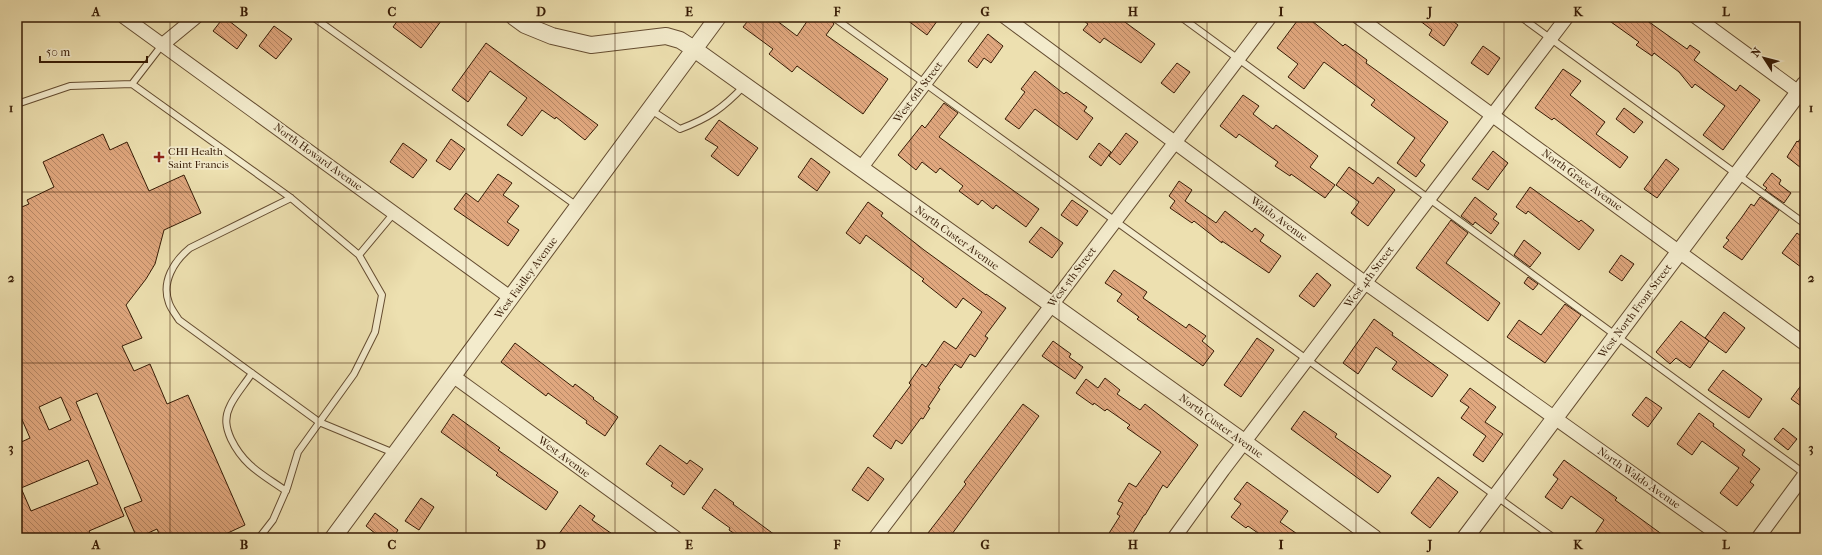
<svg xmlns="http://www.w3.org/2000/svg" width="1822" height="555" font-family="'IM FELL French Canon',serif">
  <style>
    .building { fill: url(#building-back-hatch); stroke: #371b05; fill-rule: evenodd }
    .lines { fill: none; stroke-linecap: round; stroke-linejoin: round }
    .service-casing { stroke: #644c30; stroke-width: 8 }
    .minor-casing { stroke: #644c30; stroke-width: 15 }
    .tertiary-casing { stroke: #644c30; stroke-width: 18 }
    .service { stroke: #f3ebcc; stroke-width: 6 }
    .minor { stroke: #f3ebcc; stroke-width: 13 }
    .tertiary { stroke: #f3ebcc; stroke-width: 16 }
    .grid { fill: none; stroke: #371b05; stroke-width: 1; stroke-opacity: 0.55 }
    .poi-dot { fill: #8f2418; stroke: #f3ebcc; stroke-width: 1.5 }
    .labels { text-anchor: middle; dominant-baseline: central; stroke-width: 3.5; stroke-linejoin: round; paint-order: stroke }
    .street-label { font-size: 11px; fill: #371b05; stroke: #f3ebcc }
    .poi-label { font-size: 11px; fill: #371b05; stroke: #f3ebcc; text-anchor: start }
    .neatline { fill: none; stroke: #371b05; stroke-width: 1.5 }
    .grid-label { font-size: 13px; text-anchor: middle; font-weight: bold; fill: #371b05 }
  </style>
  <defs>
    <pattern id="building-back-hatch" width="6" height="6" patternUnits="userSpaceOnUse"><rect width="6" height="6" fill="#e0a77e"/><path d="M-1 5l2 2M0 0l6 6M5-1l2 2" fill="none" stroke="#b68765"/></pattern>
  </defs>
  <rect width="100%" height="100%" fill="#ede0b0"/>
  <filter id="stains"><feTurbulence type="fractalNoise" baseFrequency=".005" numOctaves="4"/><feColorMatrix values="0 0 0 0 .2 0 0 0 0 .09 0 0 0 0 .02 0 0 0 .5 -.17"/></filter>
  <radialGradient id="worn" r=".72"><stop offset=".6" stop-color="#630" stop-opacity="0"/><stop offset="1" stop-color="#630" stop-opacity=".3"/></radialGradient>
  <!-- building -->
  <path class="building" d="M224 17 247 35 237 49 213 31Z
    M400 17H444L421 48 393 27Z
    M751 17H772L797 36 810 17H829L834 24 826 35 888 79 863 114 797 66 792 72 769 54 773 49 743 27Z
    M903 17H940L927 35Z
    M1078 17H1118L1155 44 1141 63 1104 38 1100 43 1083 30 1088 24Z
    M1300 17H1307L1343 46 1345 44 1367 60 1366 63 1448 122 1420 161 1425 165 1416 177 1397 163 1415 138 1371 105 1375 100 1324 62 1304 89 1288 77 1298 64 1277 48Z
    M1415 17H1447L1458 25 1444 46 1429 35 1432 30Z
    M1604 17H1642L1687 49 1690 45 1700 52 1694 60 1736 91 1740 85 1760 100 1723 150 1703 135 1725 106 1695 84 1692 88 1679 72 1654 53 1652 56 1636 45 1639 42Z
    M274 26 292 39 276 59 259 46Z
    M988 34 1003 46 991 63 984 58 977 68 968 61Z
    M486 43 598 125 585 140 556 117 555 119 542 110 522 136 507 125 527 98 490 71 468 102 452 90Z
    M1483 46 1500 58 1488 75 1471 63Z
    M1177 63 1190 72 1174 93 1161 83Z
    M1563 69 1581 81 1570 95 1605 122 1596 134 1628 157 1620 168 1554 118 1552 120 1535 108Z
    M1035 71 1064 94 1066 92 1087 107 1084 111 1093 118 1077 140 1035 109 1019 129 1005 119 1025 92 1021 89Z
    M1243 95 1259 106 1253 114 1273 129 1276 125 1318 156 1310 167 1335 185 1325 198 1291 174 1290 176 1275 166 1278 162 1239 134 1236 138 1220 126Z
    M944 103 958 113 939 137 1039 209 1026 227 996 205 993 209 982 200 978 205 959 191 963 186 940 168 936 173 922 162 916 170 898 155 922 125 925 128Z
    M1624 108 1643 122 1634 133 1616 119Z
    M719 120 758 148 738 176 711 156 718 147 705 139Z
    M1805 132V171L1787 157 1797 141 1798 142Z
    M1126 133 1138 142 1120 165 1109 156Z
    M103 134 110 150 127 142 149 191 184 175 201 213 164 230 155 264 146 279 126 305 142 338 122 346 134 371 150 364 167 404 188 395 245 525 217 538H161L157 529 137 538 124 508 142 501 97 393 76 402 124 516 89 531 90 533 79 538H17V444L30 438 20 415 17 416V209L29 204 27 200 54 187 43 162ZM61 397 71 420 49 430 39 407ZM88 460 98 484 31 511 21 488Z
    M451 139 465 149 450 170 436 161Z
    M403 143 427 160 413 178 390 162Z
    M1099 143 1111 152 1101 166 1089 157Z
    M1493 151 1508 163 1488 190 1472 179Z
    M811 158 830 172 817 191 798 177Z
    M1666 159 1679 169 1657 198 1644 189Z
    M1349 167 1373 184 1378 177 1395 190 1368 226 1351 213 1359 202 1336 185Z
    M1772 173 1781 180 1779 184 1791 193 1784 203 1765 190 1767 188 1763 185Z
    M498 174 512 183 503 195 519 206 507 222 519 230 508 246 454 209 466 193 478 202Z
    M1179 181 1192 190 1185 201 1216 223 1225 211 1252 232 1255 228 1264 235 1260 241 1281 256 1269 273 1222 241V243L1194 221 1192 223 1170 208 1175 201 1169 196Z
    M1530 187 1579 222 1581 220 1594 230 1579 250 1528 211 1526 214 1516 207Z
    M1475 197 1497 214 1493 219 1499 223 1491 234 1475 222 1473 225 1461 216Z
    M1760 197 1779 210 1742 260 1723 247 1729 240 1726 238 1742 217 1751 204 1754 206Z
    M1072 200 1088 211 1077 226 1061 215Z
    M868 202 883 213 881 216 924 250 986 295V294L1006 308 985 336 988 338 975 357 970 354 961 368 955 364 938 388 940 389 928 407 930 408 923 419 921 418 902 444 896 440 891 449 873 436 911 385 909 383 922 364 926 367 944 341 956 349 982 312 963 298 956 308 922 281 924 279 866 235 860 244 846 233Z
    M1451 220 1468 233 1446 263 1500 303 1488 321 1416 268Z
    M1041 227 1063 243 1052 258 1029 242Z
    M1797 233 1805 239V270L1782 253Z
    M1524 240 1541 253 1530 267 1514 255Z
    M1621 255 1634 264 1622 281 1609 272Z
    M1114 270 1147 292 1143 298 1186 328 1189 324 1206 336 1202 341 1214 351 1203 366 1137 319 1139 317 1117 301 1122 294 1105 283Z
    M1317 273 1331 285 1314 307 1299 296Z
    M1528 277 1538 284 1533 290 1524 283Z
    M1565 304 1581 315 1545 363 1507 337 1519 320 1541 335Z
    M1724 312 1745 328 1726 353 1705 338Z
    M1374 319 1393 333 1392 335 1448 375 1432 397 1392 369 1397 362 1376 347 1358 374 1343 363Z
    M1681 321 1709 341 1690 368 1676 358 1670 364 1656 352Z
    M1257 338 1274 350 1241 397 1224 385Z
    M1053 341 1071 354 1069 357 1083 367 1075 379 1042 356Z
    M515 343 573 387 575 384 594 398 593 399 618 417 605 436 586 423 587 421 548 393 546 396 501 362Z
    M1723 370 1762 399 1749 418 1708 390Z
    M1105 378 1120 390 1117 394 1140 410 1145 404 1198 445 1167 488 1163 485 1145 515H1144L1130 538H1106L1120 516 1117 514 1123 503 1118 501 1129 483 1136 487 1161 452 1127 428 1130 425 1107 409 1105 411 1094 403 1093 405 1076 393 1086 379 1098 388Z
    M1805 380V400L1801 406 1791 399Z
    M1470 388 1496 407 1485 422 1503 434 1483 462 1473 455 1486 436 1461 418 1469 407 1460 401Z
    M1646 397 1662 408 1648 427 1632 415Z
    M1023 404 1039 416 949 538H935L928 533 966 484 964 482Z
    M1304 411 1337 434 1335 437 1391 476 1378 493 1291 429Z
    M1699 413 1714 424 1713 426 1745 450 1742 455 1760 469 1750 482 1754 485 1737 506 1720 493 1739 468 1702 441 1692 455 1677 444Z
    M453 414 500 448 498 450 558 492 546 510 496 475 498 473 441 432Z
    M1783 428 1797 439 1788 450 1774 439Z
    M660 445 687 464 690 460 703 469 684 495 671 486 673 483 646 464Z
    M1564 460 1617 498 1615 500 1667 538H1592L1604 520 1571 496 1562 509 1545 497 1558 479 1553 475Z
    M868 467 884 479 868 501 852 490Z
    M1438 477 1458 492 1430 528 1411 513Z
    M1247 482 1288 511 1280 522 1303 538H1265L1248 526 1246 528 1231 517 1241 504 1234 499Z
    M715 489 734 503 733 504 779 538H741L729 530 730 528 702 508Z
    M421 498 434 507 419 530 405 521Z
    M580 505 595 516 592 520 618 538H556Z
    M375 513 398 530 393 538H381L366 526Z"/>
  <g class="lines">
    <defs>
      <path id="service" d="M313 17 577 206
        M833 17 1554 538
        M1181 17 1805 474
        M1521 17 1805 224
        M132 84 291 198 359 255 382 295 375 332 354 374 298 452 287 488 273 520 259 538
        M17 104 70 86 132 84 162 45
        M651 110 680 129C709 118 723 108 744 86
        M291 198 190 248C174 261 161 282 169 303 171 309 176 315 179 320L319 422 394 453
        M359 255 394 213
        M252 373C245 384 235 395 230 406 224 418 226 428 231 439 244 466 262 474 286 491"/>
      <path id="minor" d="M124 17 511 298
        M1005 17 1364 282 1723 538
        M1358 17 1805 344
        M1696 17 1805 97
        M162 45 196 17
        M861 168 975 17
        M453 376 676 538
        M875 538 1270 17
        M1174 538 1223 470 1567 17
        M1758 538 1805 474"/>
      <path id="tertiary" d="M514 17 525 25 552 36 591 45 666 36 680 40 694 49 1244 442 1374 538
        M333 538 718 17
        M1465 538 1805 84"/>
    </defs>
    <!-- service casing -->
    <use href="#service" class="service-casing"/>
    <!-- minor casing -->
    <use href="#minor" class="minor-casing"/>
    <!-- tertiary casing -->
    <use href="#tertiary" class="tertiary-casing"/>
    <!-- service -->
    <use href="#service" class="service"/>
    <!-- minor -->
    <use href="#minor" class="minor"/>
    <!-- tertiary -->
    <use href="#tertiary" class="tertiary"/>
  </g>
  <!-- grid -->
  <path class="grid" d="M170 17V538M318 17V538M466 17V538M615 17V538M763 17V538M911 17V538M1059 17V538M1207 17V538M1356 17V538M1504 17V538M1652 17V538M17 192H1805M17 363H1805"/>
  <!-- markers -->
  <path class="poi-dot" d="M157 151h4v4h4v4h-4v4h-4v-4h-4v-4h4z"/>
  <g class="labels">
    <!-- street labels -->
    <g class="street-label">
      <text transform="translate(918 92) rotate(-53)">West 6th Street</text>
      <text transform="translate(318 157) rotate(36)">North Howard Avenue</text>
      <text transform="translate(1582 180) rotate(36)">North Grace Avenue</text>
      <text transform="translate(1279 219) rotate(36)">Waldo Avenue</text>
      <text transform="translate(957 238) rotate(36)">North Custer Avenue</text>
      <text transform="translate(1072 277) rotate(-53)">West 5th Street</text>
      <text transform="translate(1369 277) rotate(-53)">West 4th Street</text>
      <text transform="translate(526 278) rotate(-54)">West Faidley Avenue</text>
      <text transform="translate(1635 311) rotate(-53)">West North Front Street</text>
      <text transform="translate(1221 426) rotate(36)">North Custer Avenue</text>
      <text transform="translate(564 457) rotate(36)">West Avenue</text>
      <text transform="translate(1639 478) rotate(35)">North Waldo Avenue</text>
    </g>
    <!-- poi labels -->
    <g class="poi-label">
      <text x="168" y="151">CHI Health<tspan x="168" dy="13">Saint Francis</tspan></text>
    </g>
  </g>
  <!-- margin -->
  <rect width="1822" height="555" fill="none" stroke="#ede0b0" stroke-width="44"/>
  <!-- north arrow -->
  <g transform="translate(1764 58) rotate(306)" stroke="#f3ebcc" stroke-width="3" paint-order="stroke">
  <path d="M0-3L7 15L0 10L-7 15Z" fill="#371b05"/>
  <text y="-6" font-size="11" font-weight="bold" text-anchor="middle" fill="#371b05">N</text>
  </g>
  <!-- scale -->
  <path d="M40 56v6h107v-6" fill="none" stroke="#371b05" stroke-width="2"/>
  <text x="46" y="56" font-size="12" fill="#371b05" stroke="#f3ebcc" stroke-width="3" paint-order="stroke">50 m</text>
  <rect x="22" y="22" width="1778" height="511" class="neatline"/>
  <g class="grid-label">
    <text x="96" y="16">A</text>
    <text x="244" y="16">B</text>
    <text x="392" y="16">C</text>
    <text x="541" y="16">D</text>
    <text x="689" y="16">E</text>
    <text x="837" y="16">F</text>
    <text x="985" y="16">G</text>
    <text x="1133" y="16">H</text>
    <text x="1281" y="16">I</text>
    <text x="1430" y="16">J</text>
    <text x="1578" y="16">K</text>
    <text x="1726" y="16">L</text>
    <text x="11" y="112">1</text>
    <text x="1811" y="112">1</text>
    <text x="11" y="282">2</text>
    <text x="1811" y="282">2</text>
    <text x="11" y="452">3</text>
    <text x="1811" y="452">3</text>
    <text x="96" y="549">A</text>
    <text x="244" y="549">B</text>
    <text x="392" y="549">C</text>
    <text x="541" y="549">D</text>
    <text x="689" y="549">E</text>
    <text x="837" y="549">F</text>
    <text x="985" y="549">G</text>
    <text x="1133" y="549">H</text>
    <text x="1281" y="549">I</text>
    <text x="1430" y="549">J</text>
    <text x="1578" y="549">K</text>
    <text x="1726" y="549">L</text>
  </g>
  <rect width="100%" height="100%" filter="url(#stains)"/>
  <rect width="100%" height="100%" fill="url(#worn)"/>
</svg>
